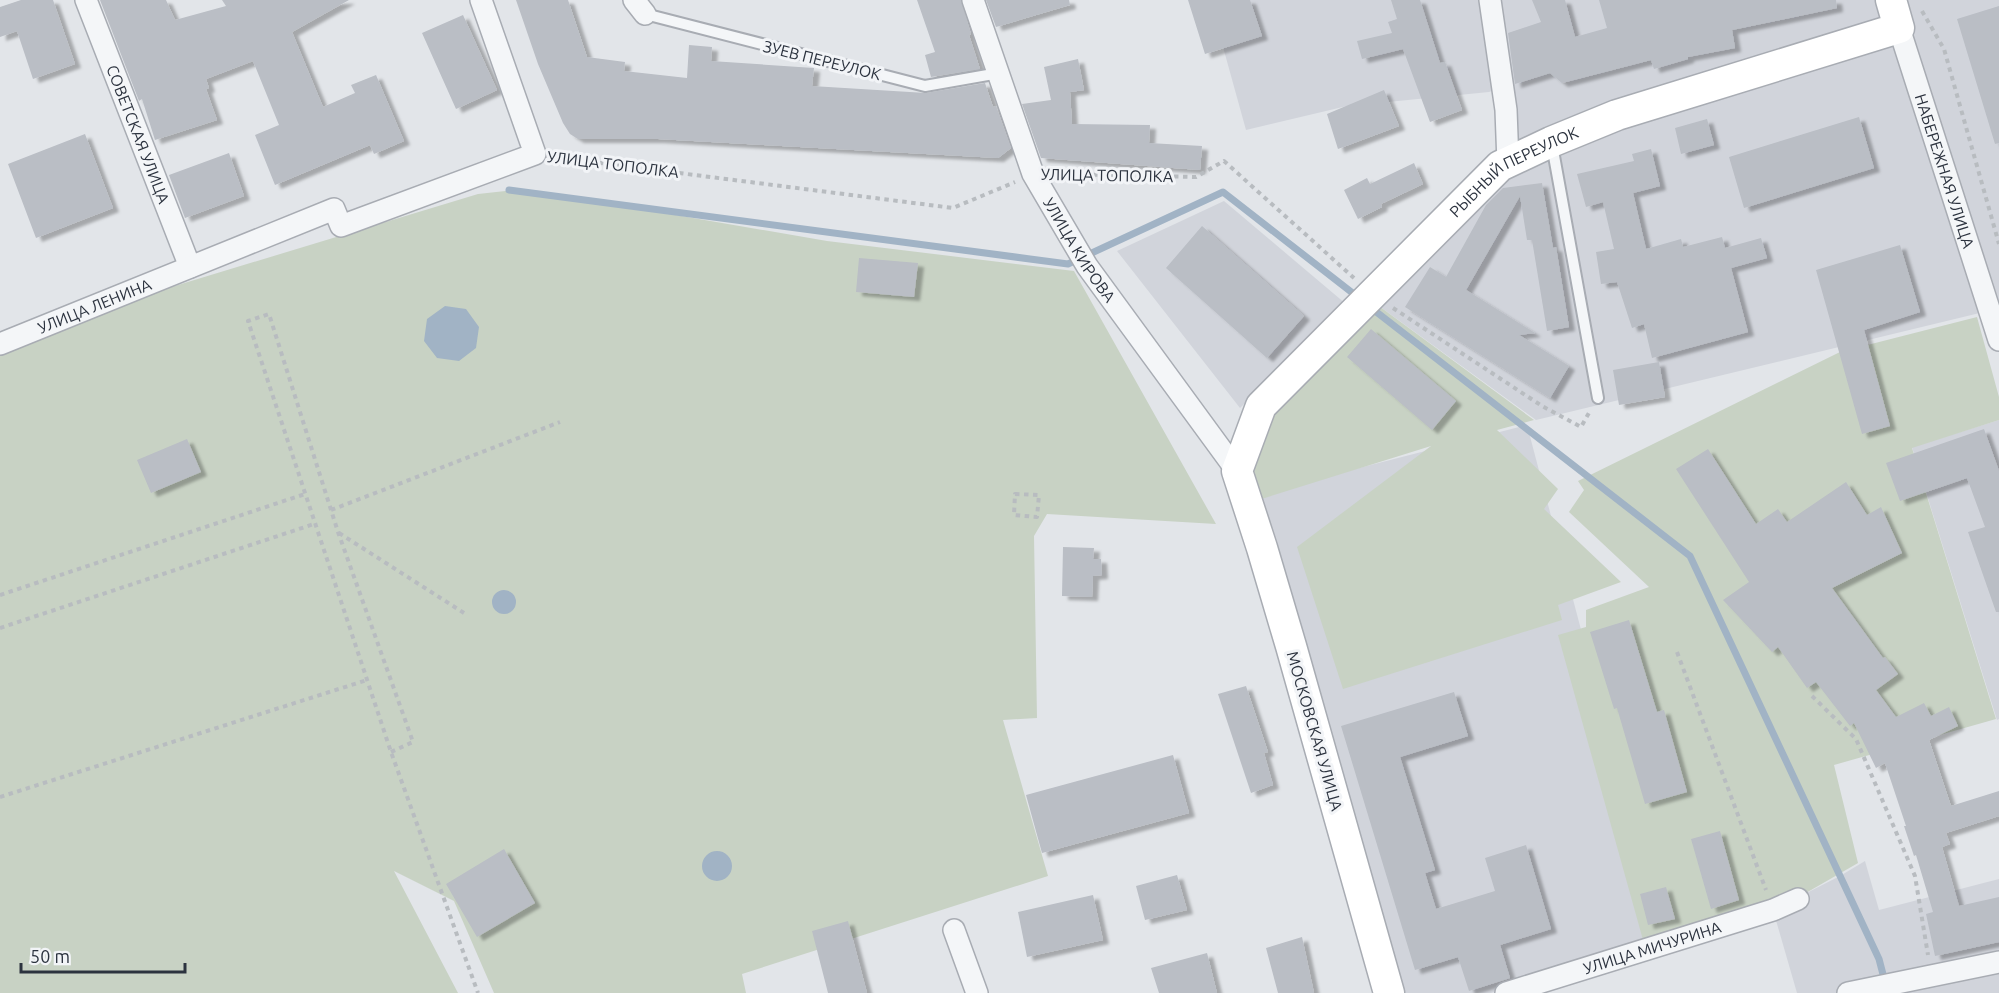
<svg xmlns="http://www.w3.org/2000/svg" width="1999" height="993" font-family="Ubuntu,sans-serif">
  <style>
    .built { fill: #d1d4db }
    .green { fill: #c8d2c4 }
    .water { fill: #a1b3c5 }
    .lines { fill: none; stroke-linecap: round; stroke-linejoin: round }
    .stream { stroke: #a1b3c5; stroke-width: 7 }
    .building { fill: #babec5; filter: url(#shadow) }
    .lane-casing { stroke: #a8acb3; stroke-width: 14 }
    .street-casing { stroke: #a8acb3; stroke-width: 24 }
    .secondary-casing { stroke: #a8acb3; stroke-width: 33 }
    .path { stroke: #b8bcc0; stroke-width: 4; stroke-dasharray: 4.5 4.5; stroke-linecap: butt }
    .lane { stroke: #f4f6f8; stroke-width: 10 }
    .street { stroke: #f4f6f8; stroke-width: 21 }
    .secondary { stroke: #fff; stroke-width: 30 }
    .labels { text-anchor: middle; dominant-baseline: central; stroke-width: 6; stroke-linejoin: round; paint-order: stroke }
    .street-label { font-size: 16px; fill: #2c333f; stroke: #f2f4f7 }
  </style>
  <defs>
    <filter id="shadow"><feDropShadow dx="6" dy="4" stdDeviation="1.5" flood-color="#0004"/></filter>
  </defs>
  <rect width="100%" height="100%" fill="#e2e5e9"/>
  <!-- built -->
  <path class="built" d="M1210 0H1999V340L1988 311 1536 420 1368 298 1500 166V88L1489 92 1347 106 1246 130Z
    M1224 201 1346 304 1240 408 1117 251Z
    M1999 420V719L1997 720 1912 447Z
    M1527 425 1608 732 1747 908 1491 993H1398L1255 500 1355 469Z
    M1865 861 1879 910 1999 879V993H1797L1773 910 1840 876Z"/>
  <!-- green -->
  <path class="green" d="M525 189 827 241 1074 271 1216 524 1047 514 1034 536 1037 718 1003 720 1048 876 742 974 746 993H494L454 901 394 871 458 993H0V356L155 292 478 194Z
    M1368 298 1534 420 1497 430 1558 489 1544 509 1621 582 1558 605 1562 620 1343 689 1297 547 1431 446 1252 502 1242 469 1263 409Z
    M1977 317 1999 397V420L1912 448 1996 719 1834 765 1858 863 1785 905 1643 940 1558 635 1586 627V610L1649 587 1569 512 1584 490 1578 481 1840 352Z"/>
  <!-- water -->
  <path class="water" d="M445 306 466 309 479 327 476 348 459 361 437 358 424 341 427 319Z
    M492 602a12 12 0 1 1 24 0a12 12 0 1 1-24 0Z
    M702 866a15 15 0 1 1 30 0a15 15 0 1 1-30 0Z"/>
  <g class="lines">
    <!-- stream -->
    <path class="stream" d="M509 190 1068 264 1223 192 1359 298
      M1370 307 1690 556 1879 959 1885 982"/>
  </g>
  <!-- building -->
  <path class="building" d="M21 0H53L75 64 33 79 17 31 0 37V7Z
    M100 0H166L175 20 226 6 222 0H349L292 32 323 107 355 93 351 85 376 75 404 141 374 154 370 145 275 185 255 135 279 125 253 61 206 79 209 88 206 89 217 120 155 140 142 99 139 101Z
    M516 0H568L587 57 625 62 624 71 687 78 689 45 712 47 711 61 814 68 812 86 926 93 985 83 993 107 996 106 1011 148 998 158 658 139H578L570 134 563 123 538 64Z
    M917 0H961L971 34 969 35 980 69 931 77 925 55 935 52Z
    M986 0H1069L1070 5 996 27Z
    M1188 0H1250L1262 36 1205 54Z
    M1391 0H1420L1440 63 1445 62 1462 110 1430 122 1403 49 1362 59 1357 41 1392 33 1388 22 1397 19Z
    M1532 0H1565L1575 37 1607 28 1599 0H1836L1837 8 1732 30 1735 48 1688 57V59L1654 69 1651 60 1562 83 1550 73 1515 84 1508 33 1541 22Z
    M1999 6V143L1995 144 1957 19Z
    M463 15 497 90 456 109 422 33Z
    M1078 59 1084 90 1070 92 1072 124 1150 125 1149 143 1202 146 1200 170 1041 158 1022 104 1051 100 1044 67Z
    M1384 90 1399 126 1338 149 1327 114Z
    M1859 117 1874 168 1744 208 1729 157Z
    M1707 119 1714 145 1681 154 1675 128Z
    M85 134 113 208 36 238 8 164Z
    M1651 149 1660 186 1633 193 1646 249 1681 239 1683 247 1722 237 1725 248 1761 238 1767 258 1731 268 1748 332 1652 358 1644 324 1632 328 1617 282 1601 284 1596 252 1614 249 1603 202 1586 207 1577 174 1634 161 1632 154Z
    M229 153 244 196 185 218 169 175Z
    M1414 163 1423 184 1381 204 1382 207 1358 219 1344 190 1367 178 1370 184Z
    M1542 183 1553 248 1556 247 1569 327 1547 331 1532 240H1527L1520 196 1466 290 1535 333 1519 335 1569 366 1550 398 1405 307 1430 267 1446 277 1486 205 1503 188Z
    M1202 226 1304 316 1267 358 1166 268Z
    M1900 245 1920 312 1864 330 1890 426 1862 434 1816 270Z
    M859 258 918 263 914 297 856 292Z
    M1371 329 1456 401 1432 430 1347 357Z
    M1659 362 1665 397 1619 405 1613 370Z
    M1984 429 1999 471V612H1996L1968 532 1985 527 1967 478 1900 501 1886 463Z
    M187 439 201 472 151 493 137 460Z
    M1708 449 1756 524 1778 509 1787 522 1846 482 1867 515 1881 507 1902 553 1832 588 1883 658 1885 657 1898 674 1876 690 1896 717 1924 703 1931 716 1949 707 1958 726 1929 740 1951 806 1999 791V816L1946 833 1950 844 1942 847 1959 906 1999 897V942L1935 956 1926 914 1933 912 1916 855 1914 856 1904 826H1906L1885 763 1876 768 1854 723 1850 726 1816 682 1807 688 1778 647 1772 652 1723 600 1749 582 1676 469Z
    M1063 547 1094 548 1093 559H1101L1102 575 1093 576 1092 597 1062 596Z
    M1629 620 1657 712 1664 710 1687 792 1645 804 1617 708 1614 709 1590 632Z
    M1246 686 1268 752 1264 753 1273 785 1251 793 1218 694Z
    M1454 692 1468 736 1400 757 1435 870 1425 873 1436 909 1495 891 1485 858 1526 845 1551 929 1500 945 1510 978 1469 991 1458 957 1415 970 1341 726Z
    M1173 755 1189 813 1042 853 1026 795Z
    M1720 831 1739 900 1711 909 1691 839Z
    M504 849 535 903 477 937 446 884Z
    M1177 875 1187 910 1145 920 1136 886Z
    M1666 887 1675 919 1648 925 1640 894Z
    M1093 895 1103 940 1027 957 1018 912Z
    M848 921 867 993H828L812 931Z
    M1302 937 1314 993H1278L1266 948Z
    M1207 953 1217 993H1159L1151 968Z"/>
  <g class="lines">
    <defs>
      <path id="lane" d="M645 14 925 86 999 73
        M1552 145 1598 398"/>
      <g id="street">
        <path id="s1" d="M86 0 190 267"/>
        <path d="M634 0 645 14"/>
        <path id="s2" d="M973 0 1033 174 1087 266 1237 471"/>
        <path d="M1490 0 1506 110 1508 163"/>
        <path id="s3" d="M1899 28 1999 340"/>
        <path id="s4" d="M0 344 334 209 341 226 535 154 481 0"/>
        <path d="M954 930 977 993"/>
        <path id="s5" d="M1506 993 1773 910 1798 899"/>
        <path d="M1848 993 1999 962"/>
      </g>
      <g id="secondary">
        <path id="s6" d="M1389 993 1291 646 1262 548 1237 471 1261 406 1500 166 1551 142 1617 115 1899 28 1891 0"/>
      </g>
    </defs>
    <!-- lane casing -->
    <use href="#lane" class="lane-casing"/>
    <!-- street casing -->
    <use href="#street" class="street-casing"/>
    <!-- secondary casing -->
    <use href="#secondary" class="secondary-casing"/>
    <!-- path -->
    <path class="path" d="M1922 11 1944 49 1999 244
      M554 157 953 208 1015 182
      M1057 174 1196 177 1224 161 1354 278
      M1393 308 1542 406 1581 427 1590 411
      M1015 494 1039 495 1037 517 1014 515Z
      M331 510 560 422
      M339 533 464 613
      M0 595 305 494
      M0 628 314 524
      M1677 652 1766 890
      M1812 696 1856 739 1915 876 1928 955
      M391 752 413 742 338 532 269 314 248 321 391 752 478 993
      M0 797 367 680"/>
    <!-- lane -->
    <use href="#lane" class="lane"/>
    <!-- street -->
    <use href="#street" class="street"/>
    <!-- secondary -->
    <use href="#secondary" class="secondary"/>
  </g>
  <g class="labels">
    <!-- street labels -->
    <g class="street-label">
      <text transform="translate(822 60) rotate(14)">ЗУЕВ ПЕРЕУЛОК</text>
      <text stroke="none"><textPath href="#s1" startOffset="144">СОВЕТСКАЯ УЛИЦА</textPath></text>
      <text transform="translate(613 164) rotate(7)">УЛИЦА ТОПОЛКА</text>
      <text stroke="none"><textPath href="#s3" startOffset="150">НАБЕРЕЖНАЯ УЛИЦА</textPath></text>
      <text stroke="none"><textPath href="#s6" startOffset="960">РЫБНЫЙ ПЕРЕУЛОК</textPath></text>
      <text transform="translate(1107 175) rotate(1)">УЛИЦА ТОПОЛКА</text>
      <text stroke="none"><textPath href="#s2" startOffset="273">УЛИЦА КИРОВА</textPath></text>
      <text stroke="none"><textPath href="#s4" startOffset="102">УЛИЦА ЛЕНИНА</textPath></text>
      <text transform="translate(1315 731) rotate(74)">МОСКОВСКАЯ УЛИЦА</text>
      <text stroke="none"><textPath href="#s5" startOffset="153">УЛИЦА МИЧУРИНА</textPath></text>
    </g>
  </g>
  <!-- scale -->
  <path d="M21 963v9h164v-9" fill="none" stroke="#2c333f" stroke-width="3"/>
  <text x="30" y="963" font-size="18" fill="#2c333f" stroke="#f2f4f7" stroke-width="4.5" paint-order="stroke">50 m</text>
</svg>
